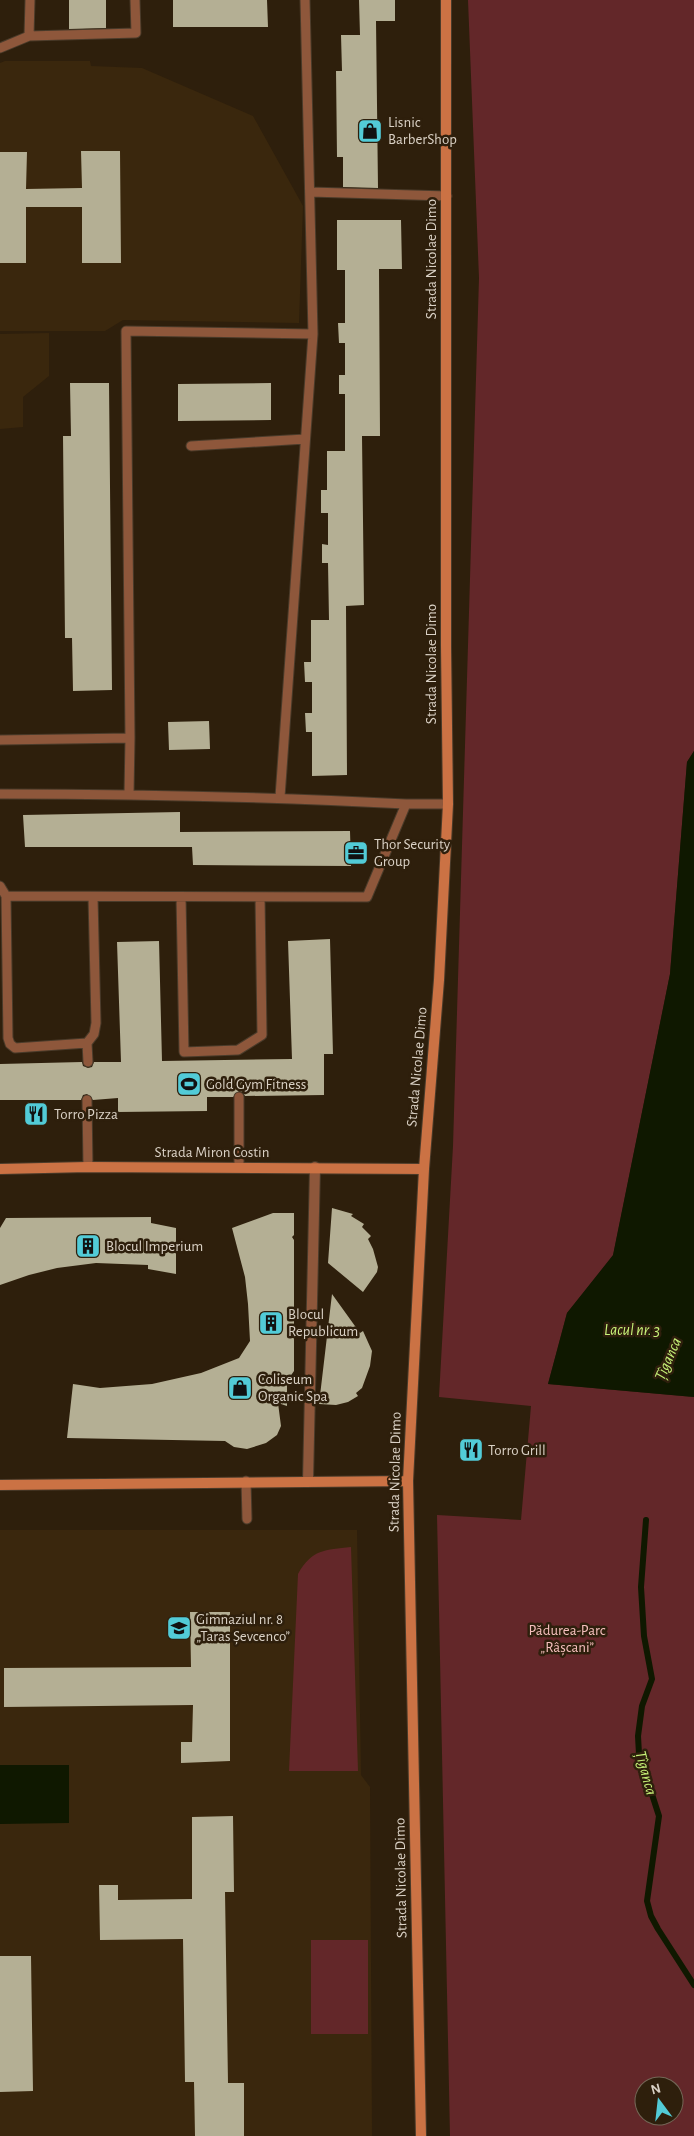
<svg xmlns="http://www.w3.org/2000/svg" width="694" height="2136" font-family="'Alegreya Sans',sans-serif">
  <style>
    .built { fill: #3a270d }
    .green { fill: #632729; fill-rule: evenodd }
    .water { fill: #0f1800 }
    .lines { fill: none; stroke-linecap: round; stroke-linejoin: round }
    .stream { stroke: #0f1800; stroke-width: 6 }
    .building { fill: #b4af94 }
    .lane-casing { stroke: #4a3b2a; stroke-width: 11 }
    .street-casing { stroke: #4a3b2a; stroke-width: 12 }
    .secondary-casing { stroke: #4a3b2a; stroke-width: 12 }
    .lane { stroke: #8e573b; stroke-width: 9 }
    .street { stroke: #8e573b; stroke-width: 10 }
    .secondary { stroke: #cb7244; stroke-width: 10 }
    .labels { text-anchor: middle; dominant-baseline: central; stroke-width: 5; stroke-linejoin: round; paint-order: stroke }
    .poi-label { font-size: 15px; fill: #dad1c5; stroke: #2e1f0c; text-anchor: start }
    .street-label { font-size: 15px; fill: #dad1c5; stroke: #2e1f0c }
    .park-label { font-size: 15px; fill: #f5bfbd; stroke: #2e1f0c }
    .water-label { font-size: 16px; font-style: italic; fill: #c8f379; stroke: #2e1f0c }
  </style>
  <rect width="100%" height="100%" fill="#2e1f0c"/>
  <!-- built -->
  <path class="built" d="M5 61H90L91 66 142 68 253 116 303 206 299 323 123 320 105 331H0V63Z
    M49 333V376L23 397V427L0 429V334Z
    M0 1530H357L361 1775 370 1787 372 2136H0Z"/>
  <!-- green -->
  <path class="green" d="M468 0H694V751L687 762 670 974 613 1256 567 1313 548 1384 694 1397V2136H450L437 1515 521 1520 531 1406 439 1397 453 1146 479 278ZM644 2086H674V2116H644Z
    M351 1547 358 1771H289L298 1574C312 1549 325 1550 351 1547Z
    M311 1940H368V2034H311Z"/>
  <!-- water -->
  <path class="water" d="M694 751V1397L548 1384 567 1313 613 1255 670 974 687 762Z
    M0 1765H69V1823L0 1824Z"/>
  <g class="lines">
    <!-- stream -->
    <path class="stream" d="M646 1520 641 1587 644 1636 652 1679 642 1706 638 1736 639 1754 659 1816 647 1901 651 1916 658 1929 694 1985"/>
  </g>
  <!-- building -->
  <path class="building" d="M69 0H106V28L69 29Z
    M173 0H267L268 27H173Z
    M359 0H395V21H376L378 188 343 187V157H337L336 71H342L341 35H360Z
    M81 151H120L121 263H82V207H26V263H0V152H27L26 189 82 188Z
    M337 220H401L402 269H379L380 436H362L364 605 346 606 347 775 312 776V732H306L305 713H312V682H305L304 662H311V620H329L328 563H322V544L328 545V513H321V490H327V451H345V394H339V375H345V343H339L338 323H345V270H337Z
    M70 383H109L112 690 73 691 72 638H65L63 436H71Z
    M271 383V420L178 421V384Z
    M209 721 210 749 169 750 168 722Z
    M180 812V832L350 831 351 866 193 865 192 847H25L23 815Z
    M330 939 333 1054H324V1095L245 1096 243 1092 239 1091 233 1097H207V1111L118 1112V1098L93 1100 87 1094 83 1095 81 1100H0V1064L82 1062 83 1066 88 1068 92 1067 94 1062H121L117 942 159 941 162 1061 292 1059 288 941Z
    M332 1208 353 1214 351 1216 364 1224 362 1227 371 1236 368 1239 373 1249 378 1267 377 1272 363 1292 328 1263Z
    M273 1213H294V1235L292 1237 294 1240V1371L287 1381V1406L278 1403 281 1426 277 1435 266 1443 247 1449 234 1447 225 1441 67 1438 73 1384 100 1388 152 1384 201 1373 239 1358 250 1341 248 1304 245 1277 232 1228Z
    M151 1217V1223L176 1228V1274L148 1269V1265L96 1263 57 1268 29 1275 0 1285V1228L6 1218Z
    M332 1294 360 1333 363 1331 372 1351 370 1366 362 1388 356 1393 358 1396 348 1402 336 1405 319 1404Z
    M190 1612H230V1761L181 1763V1742H192L193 1705 4 1707V1668L191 1667Z
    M233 1816 234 1892H225L228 2083H244V2136H195L194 2082H185L183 1939 100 1940 99 1885H118V1900L192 1899V1817Z
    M0 1956H31L33 2091 0 2092Z"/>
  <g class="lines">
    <defs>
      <path id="lane" d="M29 36 136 33 135 0
        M0 48 29 36 30 0
        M310 192 447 196
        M191 446 305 439
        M0 740 130 738
        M0 794C136 794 271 797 406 804
        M129 794 130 738 126 331 313 334
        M280 797 313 334 305 0
        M0 886 6 896 367 897 406 804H448
        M6 896 8 1038 10 1044 15 1048 87 1043 94 1034 96 1023 93 897
        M181 897 184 1052 238 1050 262 1035 260 897
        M87 1043 88 1062
        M239 1097V1167
        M87 1100 88 1167
        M246 1481 247 1519"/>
      <path id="street" d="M308 1481 315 1167"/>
      <path id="secondary" d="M0 1169 88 1167 424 1169
        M0 1485 408 1481
        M421 2136 408 1481 424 1169 439 980 448 804 446 646V0"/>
    </defs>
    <!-- lane casing -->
    <use href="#lane" class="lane-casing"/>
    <!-- street casing -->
    <use href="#street" class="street-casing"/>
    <!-- secondary casing -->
    <use href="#secondary" class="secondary-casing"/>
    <!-- lane -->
    <use href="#lane" class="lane"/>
    <!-- street -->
    <use href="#street" class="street"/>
    <!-- secondary -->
    <use href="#secondary" class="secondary"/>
  </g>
  <!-- icons -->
  <defs>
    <symbol id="shop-square" viewBox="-11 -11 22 22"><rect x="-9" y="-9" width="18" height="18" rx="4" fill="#52cbd7" stroke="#2e1f0c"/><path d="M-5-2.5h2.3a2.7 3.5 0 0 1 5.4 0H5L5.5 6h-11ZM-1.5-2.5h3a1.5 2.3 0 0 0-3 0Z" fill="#111"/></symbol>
    <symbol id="office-square" viewBox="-11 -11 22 22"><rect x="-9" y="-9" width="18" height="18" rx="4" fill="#52cbd7" stroke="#2e1f0c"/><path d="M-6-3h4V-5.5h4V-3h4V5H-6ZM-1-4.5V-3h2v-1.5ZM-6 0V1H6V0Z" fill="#111"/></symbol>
    <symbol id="stadium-square" viewBox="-11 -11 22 22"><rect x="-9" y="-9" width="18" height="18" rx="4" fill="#52cbd7" stroke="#2e1f0c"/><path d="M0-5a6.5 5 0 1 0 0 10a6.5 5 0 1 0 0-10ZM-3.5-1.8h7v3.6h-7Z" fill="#111"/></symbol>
    <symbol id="restaurant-square" viewBox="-11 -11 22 22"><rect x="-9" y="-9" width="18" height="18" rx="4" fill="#52cbd7" stroke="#2e1f0c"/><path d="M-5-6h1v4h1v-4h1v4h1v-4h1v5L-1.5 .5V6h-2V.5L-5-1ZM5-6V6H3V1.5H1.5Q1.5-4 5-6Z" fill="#111"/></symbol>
    <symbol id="building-square" viewBox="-11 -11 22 22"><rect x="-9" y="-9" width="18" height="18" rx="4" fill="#52cbd7" stroke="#2e1f0c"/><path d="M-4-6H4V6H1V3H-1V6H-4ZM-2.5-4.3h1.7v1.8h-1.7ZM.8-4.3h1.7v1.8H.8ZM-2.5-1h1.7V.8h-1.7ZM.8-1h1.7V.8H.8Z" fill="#111"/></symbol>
    <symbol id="school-square" viewBox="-11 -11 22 22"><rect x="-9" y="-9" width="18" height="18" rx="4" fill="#52cbd7" stroke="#2e1f0c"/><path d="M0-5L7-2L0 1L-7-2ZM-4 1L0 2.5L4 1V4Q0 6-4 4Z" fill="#111"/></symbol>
  </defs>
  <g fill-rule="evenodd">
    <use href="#shop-square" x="356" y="117" width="28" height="28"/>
    <use href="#office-square" x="342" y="839" width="28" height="28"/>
    <use href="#stadium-square" x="175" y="1070" width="28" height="28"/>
    <use href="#restaurant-square" x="22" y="1100" width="28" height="28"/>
    <use href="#building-square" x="74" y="1232" width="28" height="28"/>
    <use href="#building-square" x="257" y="1309" width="28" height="28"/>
    <use href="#shop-square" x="226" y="1374" width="28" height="28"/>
    <use href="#restaurant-square" x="457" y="1436" width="28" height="28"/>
    <use href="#school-square" x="165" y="1614" width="28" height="28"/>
  </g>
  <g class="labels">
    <!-- poi labels -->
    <g class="poi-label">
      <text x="388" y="122">Lisnic<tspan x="388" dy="17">BarberShop</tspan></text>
      <text x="374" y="844">Thor Security<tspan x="374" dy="17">Group</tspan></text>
      <text x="206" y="1084">Gold Gym Fitness</text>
      <text x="54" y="1114">Torro Pizza</text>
      <text x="106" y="1246">Blocul Imperium</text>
      <text x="288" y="1314">Blocul<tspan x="288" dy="17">Republicum</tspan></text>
      <text x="258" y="1379">Coliseum<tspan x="258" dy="17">Organic Spa</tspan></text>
      <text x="488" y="1450">Torro Grill</text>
      <text x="196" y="1619">Gimnaziul nr. 8<tspan x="196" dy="17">„Taras Șevcenco”</tspan></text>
    </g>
    <!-- street labels -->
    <g class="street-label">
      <text transform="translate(431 259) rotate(-90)">Strada Nicolae Dimo</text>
      <text transform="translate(431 664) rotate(-90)">Strada Nicolae Dimo</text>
      <text transform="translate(417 1067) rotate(-85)">Strada Nicolae Dimo</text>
      <text x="212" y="1152">Strada Miron Costin</text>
      <text transform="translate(395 1472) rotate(-89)">Strada Nicolae Dimo</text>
      <text transform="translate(401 1878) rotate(-91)">Strada Nicolae Dimo</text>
    </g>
    <!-- park labels -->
    <g class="park-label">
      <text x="567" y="1630">Pădurea-Parc<tspan x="567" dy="17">„Râșcani”</tspan></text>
    </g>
    <!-- water labels -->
    <g class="water-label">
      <text x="632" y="1330">Lacul nr. 3</text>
      <text transform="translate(668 1359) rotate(-67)">Țîganca</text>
      <text transform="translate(646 1773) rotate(75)">Țîganca</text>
    </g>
  </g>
  <!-- north arrow -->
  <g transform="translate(659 2101) rotate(345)"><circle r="24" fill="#2e1f0c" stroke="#736656"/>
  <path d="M0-4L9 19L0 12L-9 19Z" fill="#52cbd7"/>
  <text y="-8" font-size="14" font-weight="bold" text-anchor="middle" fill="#dad1c5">N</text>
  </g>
</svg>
